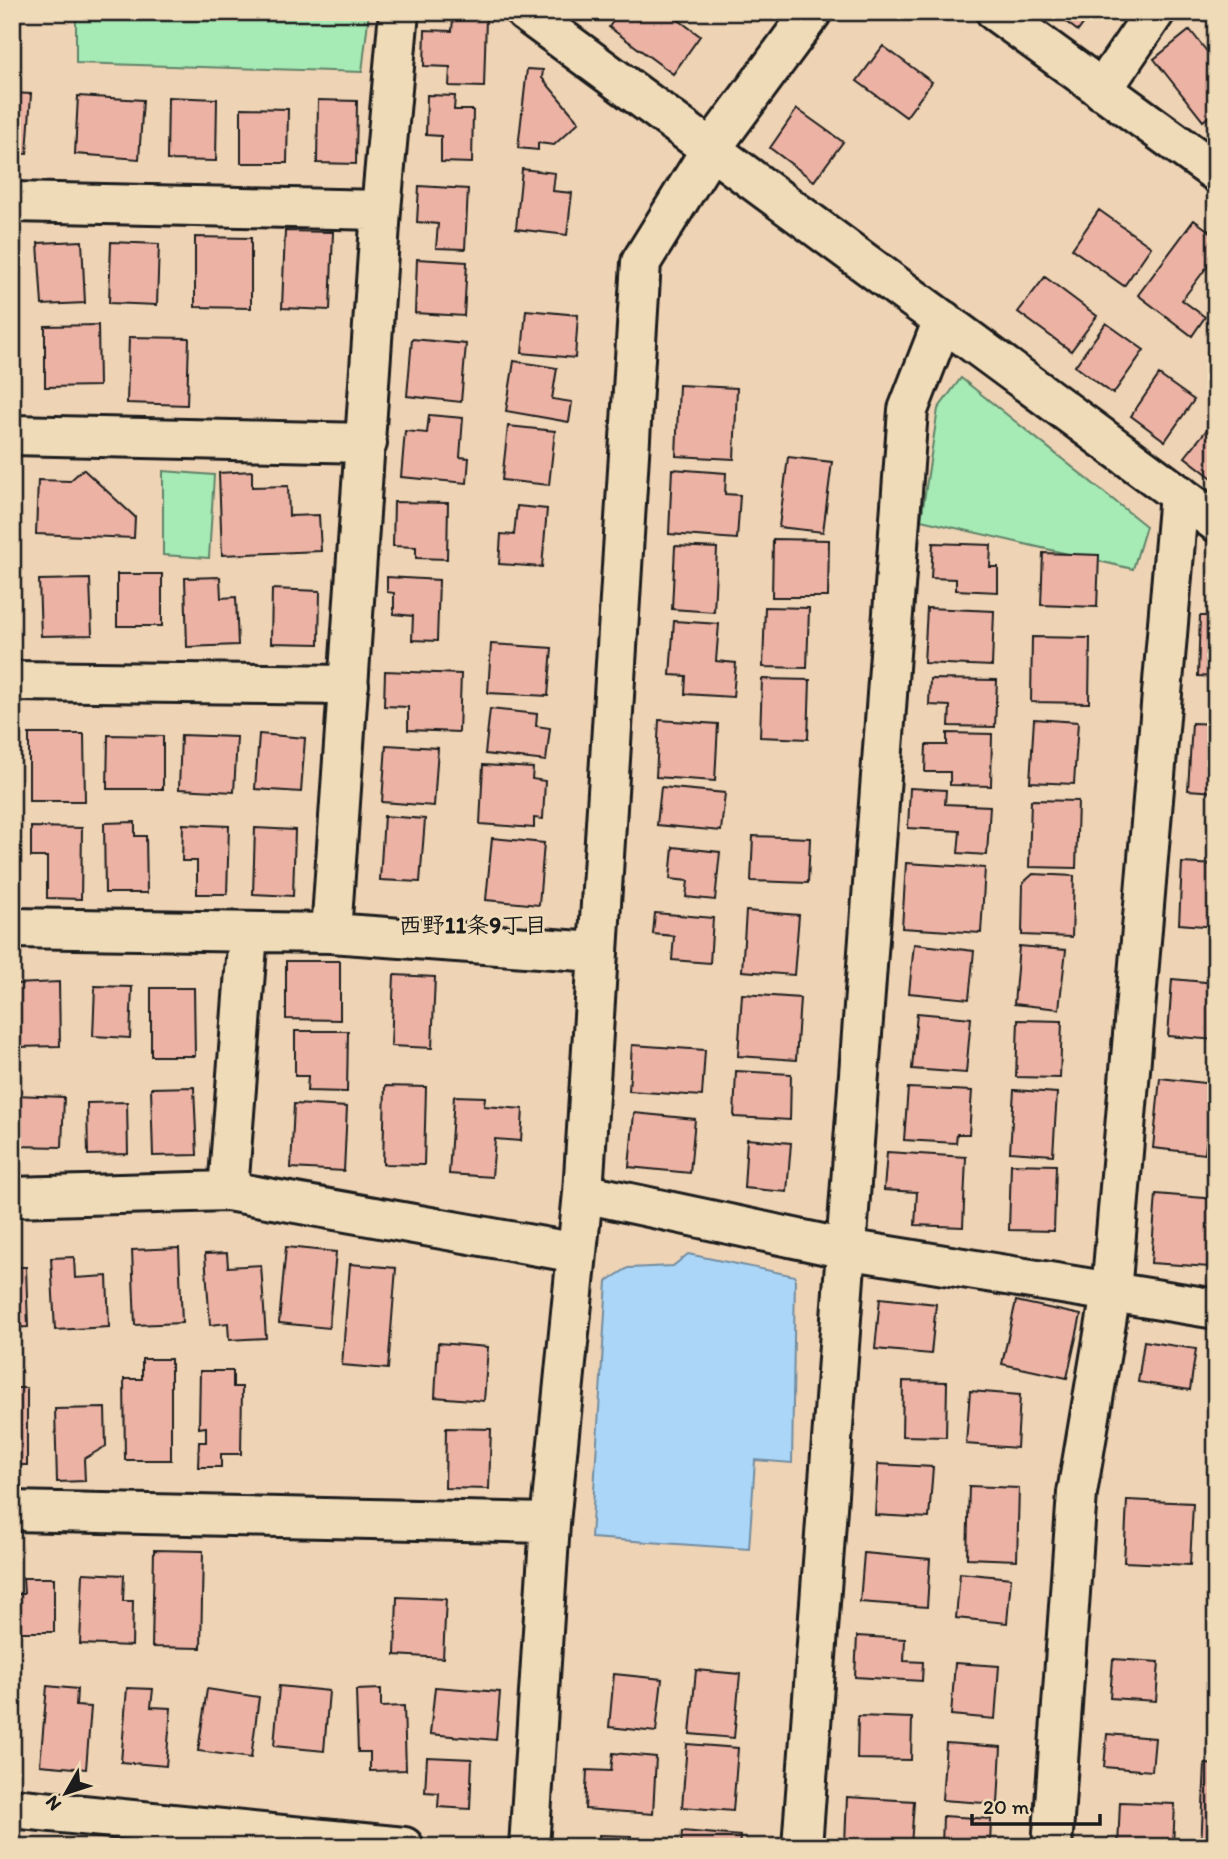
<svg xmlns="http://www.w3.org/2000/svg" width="1228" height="1859" font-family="Itim,'Klee One',sans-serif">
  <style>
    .green { fill: #a6eab5; stroke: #618368; stroke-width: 2 }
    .water { fill: #abd6f7; stroke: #728c9f; stroke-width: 2 }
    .building { fill: #ecb3a4; stroke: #1c1c1c; stroke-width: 2 }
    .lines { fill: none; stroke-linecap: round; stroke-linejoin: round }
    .minor-casing { stroke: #1c1c1c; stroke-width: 44 }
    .minor { stroke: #f0dbb9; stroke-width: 38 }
    .labels { text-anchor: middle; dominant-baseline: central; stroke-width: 5; stroke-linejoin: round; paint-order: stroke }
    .neighbourhood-label { font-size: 23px; font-weight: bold; fill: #1c1c1c; stroke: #f0dbb9 }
  </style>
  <rect width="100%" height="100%" fill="#efd3b5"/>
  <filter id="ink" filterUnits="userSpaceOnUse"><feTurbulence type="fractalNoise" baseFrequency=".0143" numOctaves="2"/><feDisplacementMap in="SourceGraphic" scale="14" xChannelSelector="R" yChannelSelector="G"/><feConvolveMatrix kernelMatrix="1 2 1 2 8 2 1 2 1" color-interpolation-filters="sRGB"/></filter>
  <g filter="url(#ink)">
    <!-- green -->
    <path class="green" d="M76 12H369L362 72 76 63Z
      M961 378 1146 526 1133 569 921 520 938 409Z
      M163 471 214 475 209 558 163 555Z"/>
    <!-- water -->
    <path class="water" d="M688 1254 795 1276 792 1463 755 1460 749 1549 591 1538 607 1281 628 1268 673 1266Z"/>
    <!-- building -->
    <path class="building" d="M620 12H668L700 36 673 74 609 27Z
      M1053 12H1092L1078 31Z
      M453 18H486L484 87 449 86 450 67 424 66 425 30 452 31Z
      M1190 30 1216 63V111L1203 121 1154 59Z
      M883 46 932 82 906 117 857 81Z
      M527 69 543 70 542 78 579 122 554 145 538 143V150L518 148Z
      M12 93 31 94 27 154 12 153Z
      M427 95 455 96 454 110H473L472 163 441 162V136L426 135Z
      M78 96 143 100 139 159 75 154Z
      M168 97 217 99 216 161 167 160Z
      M318 100 357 101 356 164 317 163Z
      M241 108 288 109 287 163H241Z
      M797 109 843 142 814 181 770 148Z
      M522 169 555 173 553 191 572 193 567 235 516 229Z
      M419 186 468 189 465 249 436 248 438 224 417 222Z
      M1099 210 1151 247 1124 286 1072 249Z
      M1194 220 1216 236V255L1182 300 1205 317 1192 336 1138 295Z
      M285 231 333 232 330 310 282 308Z
      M195 237 251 238V308L195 307Z
      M82 241 85 303 42 305 38 243Z
      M111 242 159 244 157 305 109 303Z
      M417 259 467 262 464 316 415 313Z
      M1045 277 1097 316 1071 351 1018 312Z
      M526 310 578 315 575 358 522 353Z
      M1106 323 1144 350 1113 394 1075 366Z
      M98 325 99 386 45 387V326Z
      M129 337 189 338 187 405 127 403Z
      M412 339 466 344 461 402 407 396Z
      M514 361 557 368 552 399 572 402 569 422 506 411Z
      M1159 375 1194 400 1165 441 1131 416Z
      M679 385 737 388 734 459 676 456Z
      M429 415 463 418 460 457 469 458 467 483 401 477 405 431 427 433Z
      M1216 418V481L1185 457Z
      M508 426 555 431 549 485 502 480Z
      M788 457 832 462 823 532 779 527Z
      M83 469 135 517 134 538 36 534 38 480 70 481Z
      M672 469 726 473 725 494 740 495 737 539 669 534Z
      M252 471V487L288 486 289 516 319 515 321 551 222 555 219 473Z
      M394 502 448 503 447 559 416 558V547L393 546Z
      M517 506 547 509 542 567 499 564 501 534 514 535Z
      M773 539 829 540 828 597H772Z
      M933 543 991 545 990 567H998V592L956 590V579L931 578Z
      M675 546 717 548 714 612 672 609Z
      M1043 553 1099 555 1097 607 1041 605Z
      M117 574H162V626H117Z
      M220 577 221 598 236 597 238 645 187 647 185 578Z
      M387 577 439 580 437 641 412 640 413 616 394 614V593L387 592Z
      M90 579 92 635 41 636 39 580Z
      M12 585H15L14 644H12Z
      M272 589 320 591 319 644 271 643Z
      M765 607 809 608 807 668 763 667Z
      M927 608 994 611 992 666 924 663Z
      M1200 616H1216V677L1198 676Z
      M674 621 719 624 716 661 736 663 733 697 685 694 686 676 670 675Z
      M1032 637 1090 638 1089 703 1031 702Z
      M491 644 552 648 548 696 488 693Z
      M385 671 461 674 459 732 408 730V707L384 706Z
      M762 679 810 680 808 739 760 737Z
      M930 679 997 680 995 727 949 726 950 706 929 705Z
      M490 709 537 714 536 726 550 728 546 761 485 754Z
      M1034 719 1078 722 1074 784 1030 782Z
      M659 720 718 724 715 781 656 777Z
      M1192 723 1216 724V792L1188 790Z
      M947 733 992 734 991 786 950 785V772H925L926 745H947Z
      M29 734H84L85 801H29Z
      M259 734 305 738 301 792 255 789Z
      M108 735 163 736V789H107Z
      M181 735 237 737 234 792 179 789Z
      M386 745 438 748 434 806 382 802Z
      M483 765 533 768 532 779 545 781 543 819 534 818V828L480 824Z
      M661 787 725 793 721 831 657 825Z
      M910 788 946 790 945 804 990 806 987 855 958 853 960 831 908 828Z
      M1031 800 1078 801 1076 868 1029 867Z
      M384 816 425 819 420 882 380 880Z
      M135 822V836H146L147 893H105L104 823Z
      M183 824 229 826 227 894H197V861H182Z
      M31 827 82 828 81 899 47 898V857H31Z
      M255 828 295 830 293 896 253 894Z
      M753 836 810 838 808 883 751 881Z
      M492 838 544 843 539 905 486 900Z
      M673 847 720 852 715 900 686 897 688 881 670 879Z
      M906 863 985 868 981 933 902 928Z
      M1182 863 1216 865V927L1179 924Z
      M1033 874 1074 876 1072 937 1022 935 1023 883Z
      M746 911 799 915 794 975 742 971Z
      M655 913 713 918 710 963 672 960 674 936 653 934Z
      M914 944 974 951 969 999 909 993Z
      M1019 946 1066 950 1059 1009 1014 1004Z
      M286 961H340V1020L286 1019Z
      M394 975 435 977 432 1048 391 1046Z
      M1172 979 1216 983V1040L1168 1036Z
      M59 982 60 1046 17 1047 15 984Z
      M95 986 132 987 130 1038 93 1036Z
      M151 988H194L195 1056H151Z
      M742 994 800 998 796 1060 738 1056Z
      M917 1013 971 1018 966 1073 912 1069Z
      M1018 1020 1062 1021 1060 1078 1016 1077Z
      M295 1031H348L347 1092 307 1091 308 1076H295Z
      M632 1045 705 1050 702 1096 629 1091Z
      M736 1071 791 1074 790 1120 734 1117Z
      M1160 1078 1213 1084 1205 1154 1153 1148Z
      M385 1086 426 1087 424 1165 383 1164Z
      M194 1087 197 1155 153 1156 151 1088Z
      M908 1088 972 1091 969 1134H957L956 1143 904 1140Z
      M1014 1090 1057 1093 1053 1155 1010 1152Z
      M15 1095 64 1097 62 1147 14 1146Z
      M454 1096 485 1097 484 1106 523 1109 521 1141 495 1139 492 1177 449 1174Z
      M127 1102 128 1154 88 1155 87 1103Z
      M294 1104 347 1107 344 1171 291 1168Z
      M634 1113 695 1119 690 1173 629 1167Z
      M747 1139 791 1143 787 1192 744 1188Z
      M887 1152 966 1157 963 1227 915 1225 917 1192 884 1190Z
      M1011 1164 1056 1165 1054 1231 1009 1230Z
      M1156 1194 1216 1199 1210 1267 1151 1263Z
      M286 1247 336 1252 329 1328 279 1323Z
      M179 1248 182 1323 135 1325 132 1250Z
      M227 1253 228 1267 261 1265 266 1338 229 1340 228 1323 210 1325 205 1254Z
      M74 1257 75 1278 107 1276 109 1327 55 1330 51 1258Z
      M350 1264 396 1268 388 1369 342 1365Z
      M12 1267H26L28 1327 12 1328Z
      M880 1298 936 1304 931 1354 875 1349Z
      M1016 1301 1081 1315 1067 1378 1002 1364Z
      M1144 1341 1196 1349 1190 1390 1138 1382Z
      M438 1343 488 1347 484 1401 435 1397Z
      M142 1359H171V1460H125L124 1379H142Z
      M200 1371H233V1387H242L241 1454H221V1467H198L199 1442H206V1427L199 1428Z
      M903 1381 947 1382 946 1437 902 1436Z
      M12 1388H27V1465H12Z
      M970 1391 1020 1395 1017 1448 966 1444Z
      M105 1408 106 1446 84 1459 85 1481 57 1482 55 1409Z
      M446 1428 491 1429 489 1489 445 1488Z
      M878 1464 933 1467 929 1518 875 1515Z
      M969 1486 1019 1488 1017 1560 967 1558Z
      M1127 1500 1193 1503 1190 1565 1124 1562Z
      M154 1550 203 1551 201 1648 152 1647Z
      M864 1553 930 1559 927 1607 860 1602Z
      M83 1573 124 1575 123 1601H133L132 1646 80 1644Z
      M960 1573 1011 1578 1007 1623 956 1618Z
      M23 1578H54V1632H12V1594H24Z
      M397 1597 446 1599 443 1658 395 1655Z
      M857 1636 905 1639 904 1661 923 1662 922 1681 855 1677Z
      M1216 1647V1748L1210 1747Z
      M1113 1659 1159 1662 1156 1701 1110 1698Z
      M955 1663 999 1666 995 1719 951 1715Z
      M696 1670 740 1674 734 1738 690 1734Z
      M614 1674 662 1679 656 1732 609 1727Z
      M12 1682 19 1683 14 1738H12Z
      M47 1686 77 1689 76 1706 91 1707 86 1769 40 1765Z
      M279 1686 329 1691 324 1751 274 1746Z
      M435 1687 500 1692 496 1740 430 1734Z
      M127 1688 153 1689 151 1707 171 1708 166 1766 121 1762Z
      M207 1689 259 1697 251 1758 198 1751Z
      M381 1689V1707L404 1706 406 1770 370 1771V1752H358L356 1690Z
      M858 1716 912 1718 911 1760 857 1759Z
      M1107 1734 1155 1738 1152 1771 1104 1767Z
      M946 1743 1001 1747 998 1804 942 1800Z
      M687 1744 738 1748 733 1811 682 1807Z
      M613 1753 656 1757 653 1814 585 1809 587 1770 611 1771Z
      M427 1757 472 1759 470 1809 438 1807 439 1793 425 1792Z
      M1205 1764 1216 1765V1847H1201Z
      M847 1797 914 1801 911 1846 845 1843Z
      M1120 1802 1175 1804 1173 1847H1118Z
      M943 1816 991 1819 990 1847H942Z
      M682 1831 740 1836 739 1847H681Z
      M599 1835 631 1836V1847H599Z"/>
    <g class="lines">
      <defs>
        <path id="minor" d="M525 12 1216 522
          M996 12 1216 172
          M1102 90 1155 12
          M12 202 381 210
          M12 435 367 443
          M12 681 349 685
          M12 928 331 933 596 952
          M331 933 381 210 399 12
          M228 1191 248 933
          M583 1193 846 1249 1216 1309
          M12 1197 228 1191 577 1253
          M12 1511 550 1523
          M12 1808 404 1847
          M529 1847 550 1523 583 1193 641 262 711 149 812 12
          M802 1847 908 410 943 320
          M1052 1847 1077 1493 1111 1293 1179 494"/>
      </defs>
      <!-- minor casing -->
      <use href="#minor" class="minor-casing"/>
      <!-- minor -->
      <use href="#minor" class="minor"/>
    </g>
  </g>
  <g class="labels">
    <!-- neighbourhood labels -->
    <g class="neighbourhood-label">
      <text x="473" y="925">西野11条9丁目</text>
    </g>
  </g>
  <!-- margin -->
  <rect width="1228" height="1859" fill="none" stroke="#f0dbb9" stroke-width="42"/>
  <rect x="21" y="21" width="1186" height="1817" fill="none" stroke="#1c1c1c" stroke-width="2.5" filter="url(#ink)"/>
  <!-- north arrow -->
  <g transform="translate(66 1793) rotate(231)" stroke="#f0dbb9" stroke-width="5" paint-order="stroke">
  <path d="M0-5L12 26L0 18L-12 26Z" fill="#1c1c1c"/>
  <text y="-10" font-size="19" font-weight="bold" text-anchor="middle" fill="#1c1c1c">N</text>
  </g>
  <!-- scale -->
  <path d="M972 1814v10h128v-10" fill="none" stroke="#1c1c1c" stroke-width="3.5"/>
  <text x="983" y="1814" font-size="21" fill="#1c1c1c" stroke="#f0dbb9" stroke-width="5" paint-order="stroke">20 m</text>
</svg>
